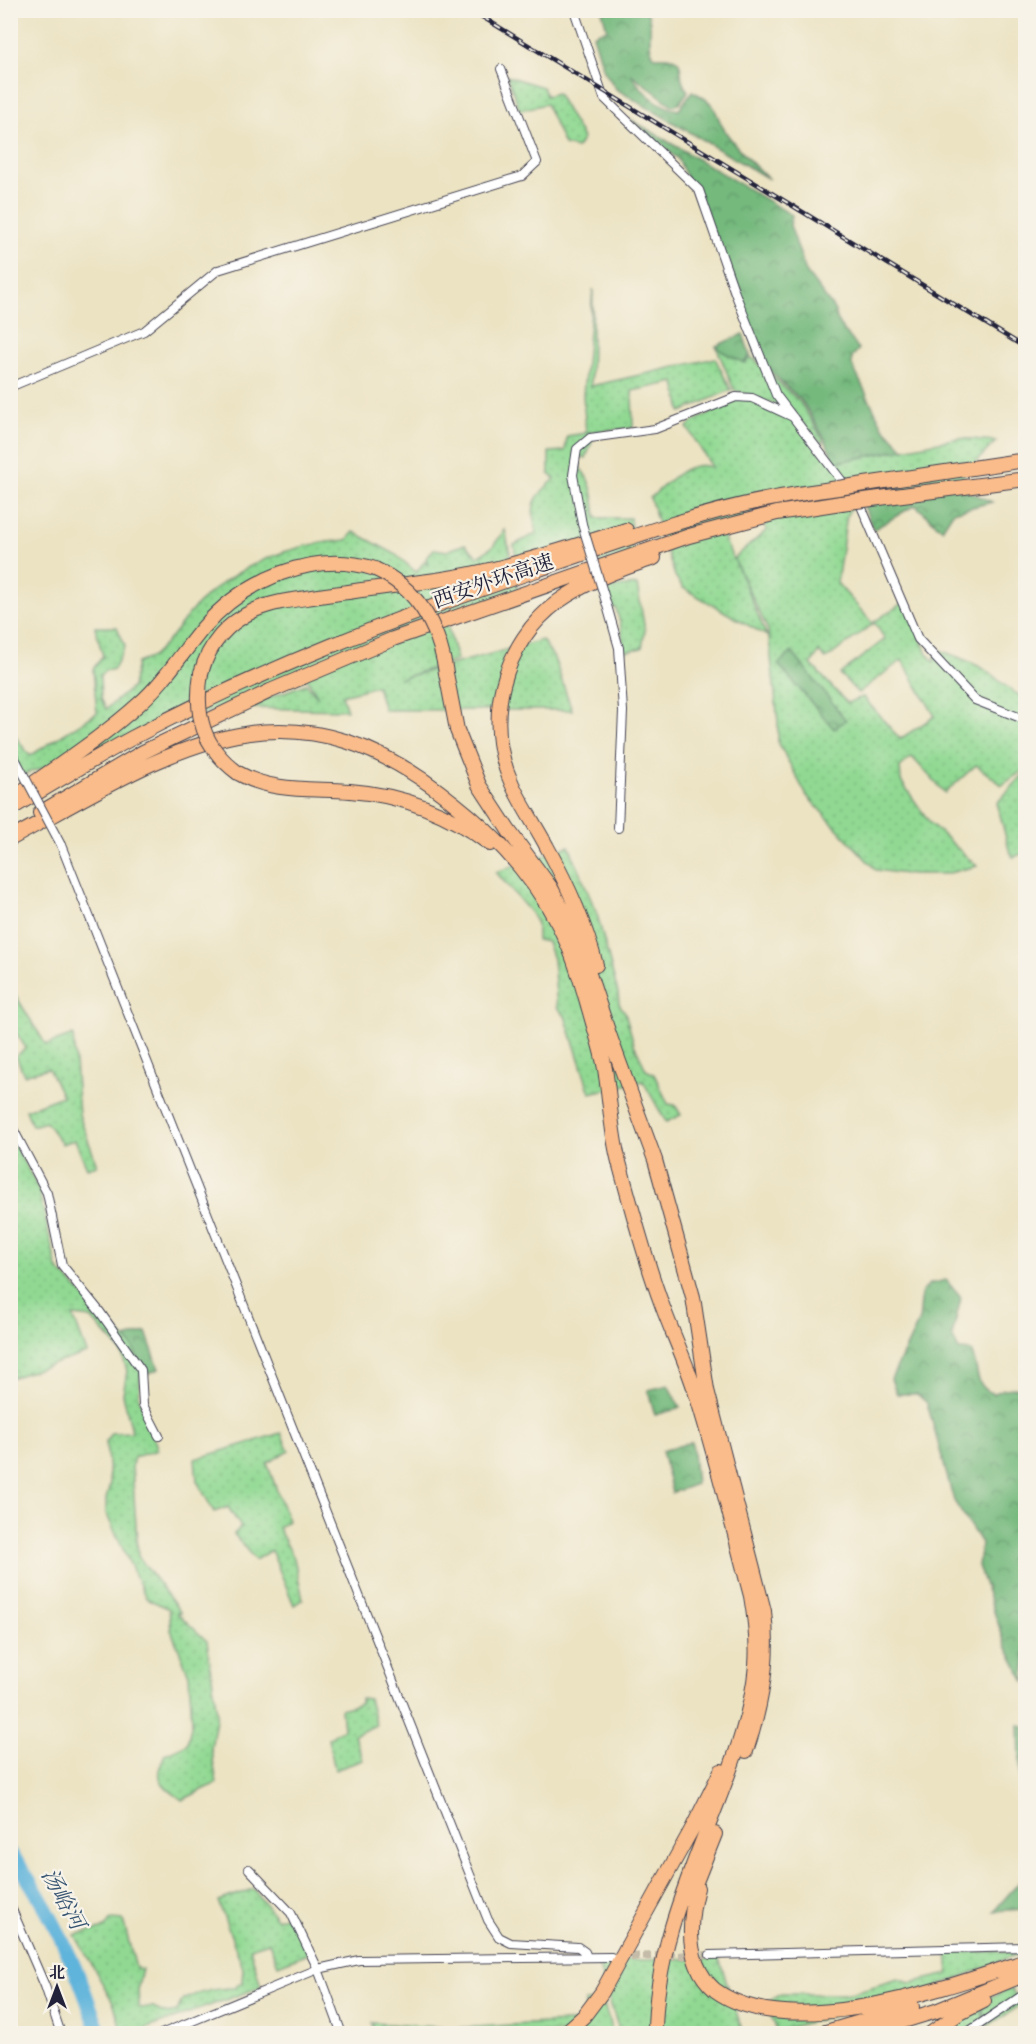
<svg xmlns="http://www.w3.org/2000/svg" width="1036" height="2044" font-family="Alegreya,'Noto Serif SC',serif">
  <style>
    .grass { fill: url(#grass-dots); stroke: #5a7e67; stroke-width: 1.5; fill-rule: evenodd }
    .forest { fill: url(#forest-crowns); stroke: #4b6e5c; stroke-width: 1.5 }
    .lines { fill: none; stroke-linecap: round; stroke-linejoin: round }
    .river { stroke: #5fb4db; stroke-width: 15 }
    .street-tunnel { stroke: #c4bca8; stroke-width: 8; stroke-dasharray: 8 4; stroke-linecap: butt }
    .street-casing { stroke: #403f4f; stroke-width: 10 }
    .highway-casing { stroke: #403f4f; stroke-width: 16 }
    .street { stroke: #fff; stroke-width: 8 }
    .highway { stroke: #f9bc8a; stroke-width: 14 }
    .rail-casing { stroke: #22223b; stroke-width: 4.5 }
    .rail { stroke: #f7f3e8; stroke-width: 2; stroke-dasharray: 7; stroke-linecap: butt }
    .street-bridge-casing { stroke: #403f4f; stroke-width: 10; stroke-linecap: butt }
    .highway-bridge-casing { stroke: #403f4f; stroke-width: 16; stroke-linecap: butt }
    .street-bridge { stroke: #fff; stroke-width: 8 }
    .highway-bridge { stroke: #f9bc8a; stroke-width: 14 }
    .labels { text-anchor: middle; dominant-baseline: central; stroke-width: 4.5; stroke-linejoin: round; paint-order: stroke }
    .street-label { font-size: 21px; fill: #22223b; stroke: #f7f3e8 }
    .water-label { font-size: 22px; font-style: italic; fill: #375573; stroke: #f7f3e8 }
  </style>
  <defs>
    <pattern id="grass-dots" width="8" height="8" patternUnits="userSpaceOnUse" patternTransform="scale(1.5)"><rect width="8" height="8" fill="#91d993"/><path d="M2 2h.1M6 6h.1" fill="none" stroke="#7dba80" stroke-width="1.8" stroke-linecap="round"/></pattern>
    <pattern id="forest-crowns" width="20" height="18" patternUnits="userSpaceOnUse" patternTransform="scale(1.5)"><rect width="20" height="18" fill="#74b97d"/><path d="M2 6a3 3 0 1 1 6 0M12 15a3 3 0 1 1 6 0" fill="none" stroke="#5f9668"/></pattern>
  </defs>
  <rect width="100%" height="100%" fill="#f7f3e8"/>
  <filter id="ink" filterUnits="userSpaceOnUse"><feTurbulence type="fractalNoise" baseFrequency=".0167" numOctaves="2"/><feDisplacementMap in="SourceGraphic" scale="12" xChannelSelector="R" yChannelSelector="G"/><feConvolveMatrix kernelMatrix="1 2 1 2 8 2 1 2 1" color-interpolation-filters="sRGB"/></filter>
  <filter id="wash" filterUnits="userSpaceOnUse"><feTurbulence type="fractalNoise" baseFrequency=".008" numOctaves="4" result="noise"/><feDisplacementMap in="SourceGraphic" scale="24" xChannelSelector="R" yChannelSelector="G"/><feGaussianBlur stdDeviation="1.35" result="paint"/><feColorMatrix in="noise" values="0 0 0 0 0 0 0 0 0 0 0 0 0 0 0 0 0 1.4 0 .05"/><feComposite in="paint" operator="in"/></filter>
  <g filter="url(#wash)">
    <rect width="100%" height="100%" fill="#ece3c3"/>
    <!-- grass -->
    <path class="grass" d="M507 76 543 87 546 96 557 93 583 138 577 148 564 145 546 104 520 110Z
      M593 289 591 386 715 358 731 390 681 412 675 382 632 391 633 428 588 432 594 436 586 458 580 456V468C593 482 594 499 596 518H630L634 569 600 571 598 549 516 558 514 545 537 533C529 506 533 497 555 479L549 474V452L565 451 567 436 586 433 583 395Z
      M716 346 723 352 744 363 751 357 800 402 823 439 822 444 790 409 734 390Z
      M745 397 788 413 835 465 838 462 959 438 996 441 962 477 964 489 857 500 847 514 837 583 873 624 826 659 819 652 811 664 847 703 863 697 900 739 935 716 902 660 858 693 840 674 885 639 874 622 907 600 926 652 934 662 937 649C952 655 968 660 982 668 997 677 1009 692 1025 698V769L1002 785 976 765 945 793 912 757 900 767 901 781 930 823 977 866 945 874H906L876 870 807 796 778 742V722L768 630 734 559 767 636 683 588 675 576 650 498C669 482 686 459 712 467L687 427C696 417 703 418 713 412 725 404 731 401 745 397ZM755 509 767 530 733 559 724 538Z
      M505 530 519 593 444 613 457 660 399 679 542 640 554 658 572 710H384L377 686 342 695 347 710 240 708 306 684 318 697 307 679 16 777 11 765 10 729 30 756 97 713 93 669 103 656 95 627H117L125 646 114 669 105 671 100 676 101 698 106 709 132 687 137 663C142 661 149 659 153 656 169 643 183 619 198 604 237 565 293 543 347 540L354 532 395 554 416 572 425 561 428 566 426 558 434 549 447 551 465 544 478 557 493 546Z
      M637 585 645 630 642 648 624 651 621 627 616 608 607 607 610 596H603L604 588Z
      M1025 773V853L1013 857 1009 850 997 803Z
      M569 846 597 914 618 993 619 1004 625 1012 634 1044 646 1070 654 1074 668 1104 675 1105 681 1115 666 1122 643 1081 590 1093 565 1016 557 1007 553 959 547 942 537 940V924L531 913 496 872Z
      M11 988 46 1045 73 1035 79 1114 97 1165 87 1168 75 1140 62 1144 46 1122 32 1126 26 1110 62 1096 48 1068 24 1075 16 1056 26 1048 11 1025Z
      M10 1136 38 1188 57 1268 134 1348 141 1365 139 1398 158 1450 134 1457 132 1465 138 1556 181 1613H177L207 1641 217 1713 211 1749 217 1783 182 1800C161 1784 153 1781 165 1754L187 1744 192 1722 189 1675 171 1630 169 1609 146 1598 106 1513V1499L110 1485 106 1441 111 1433 132 1432 123 1394 127 1371 121 1351 91 1318 73 1316 87 1353 11 1378Z
      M281 1433 289 1451 267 1463 288 1521 278 1528 294 1558 303 1599 294 1605 271 1550 255 1560 234 1534 241 1527 228 1507 214 1512 197 1481 195 1459Z
      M361 1698 369 1699 376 1725 354 1735 363 1760 335 1770 328 1739 343 1729 341 1709 361 1703Z
      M253 1889 277 1919 291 1913 311 1952 278 1965 269 1942 250 1948 261 1987 134 2033H122L114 2004 75 1935 105 1928 111 1919 123 1920 136 1968 142 1969 138 1987 139 2008 154 2007C162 2014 167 2015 177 2012 179 2007 180 2002 185 1999 197 1992 220 1988 234 1988L242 1982 243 1968 218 1901Z
      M1025 1951 931 1989 777 2031 766 2002 781 1994H848L898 1979 910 1983 949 1974 947 1952Z
      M719 1958 743 2033H620L597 1961Z
      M1011 1989 1023 2004 988 2026 984 2016 982 2000Z
      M603 2001 613 2033 374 2034 372 2023 455 2028 586 2021 585 2002Z
      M980 2001 985 2027 977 2033H942L937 2018Z"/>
    <!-- forest -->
    <path class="forest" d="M646 11C656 26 644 43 655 57 695 54 672 75 688 91L679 104 673 106 631 74C640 90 659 108 679 110L692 91C723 107 711 111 727 134 739 151 753 165 769 179L616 89 604 71 593 35 607 29 602 11Z
      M630 119 792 215 790 225 806 272 834 309 839 324 859 349 852 357V365L883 427 904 449 838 462 835 465 825 439 802 401 757 359 733 277 678 159Z
      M743 334 750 355 744 363 723 352 716 346Z
      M928 481 964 489 992 502 953 512 942 529 915 505 873 530 864 506 915 493 916 485Z
      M792 652 846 720 834 729 778 664Z
      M946 1280 961 1298 952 1336 959 1350 971 1351C980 1368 972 1384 993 1394L1004 1389 1025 1387V1682L1006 1646 978 1566 981 1543 954 1501 927 1403 917 1394H897L891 1379 919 1321 922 1291 930 1284Z
      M146 1332 159 1369 142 1376C140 1361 135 1349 126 1338Z
      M668 1385 680 1408 655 1415 648 1390Z
      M692 1442 696 1484 672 1493 662 1451Z
      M1019 1725 1025 1727V1843L1022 1835Z
      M1021 1880H1025V1909L994 1911Z"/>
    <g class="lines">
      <!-- river -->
      <path class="river" d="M10 1853C39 1891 61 1935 79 1978 87 1997 92 2016 101 2034"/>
    </g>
  </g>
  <g filter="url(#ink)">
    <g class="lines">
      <!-- street-tunnel -->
      <path class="street-tunnel" d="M619 1957 710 1955"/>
      <defs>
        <path id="street" d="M574 10 604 98 699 190 735 293 776 395 861 506 918 639 975 700 1026 720
          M10 387 144 331 218 270 522 176 537 162 501 69
          M582 524 573 475 577 449 590 438 655 429 736 397 752 398 793 417
          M606 602 619 648 623 711 618 828
          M10 750 17 762
          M61 845 488 1920 499 1937 511 1943 578 1947 585 1952 587 1957
          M10 1123 47 1193 62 1265 100 1312 141 1370 143 1405 159 1436
          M249 1869 291 1913 318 1969 342 2034
          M10 1905 45 1986 61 2034
          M710 1955 1026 1947
          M161 2034 318 1969 359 1960 611 1957
          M965 2034 1026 1993"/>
        <path id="highway" d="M201 673C209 644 227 623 255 610 273 602 293 600 313 597 358 590 404 585 449 578 509 568 568 548 626 530
          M446 673 457 730 479 785 509 831 551 888 577 938 610 1037 655 1160 693 1297 707 1390 764 1611C770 1660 762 1705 746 1751
          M238 773C273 793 311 788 350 791 402 795 449 813 490 844
          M10 800C54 768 99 740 139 704 164 682 182 653 203 628 244 580 314 549 375 569
          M10 809C50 785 90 761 132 738 261 669 399 617 537 570 614 543 695 513 775 498 796 494 817 491 838 488
          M40 813 143 752 270 691 393 639 689 536 777 513 841 503
          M10 839C173 750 287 666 455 804 502 841 545 890 568 945 578 968 584 992 591 1016 596 1034 602 1051 605 1069 610 1099 611 1132 619 1162 632 1210 645 1259 662 1305 673 1335 687 1364 696 1394 717 1460 733 1529 751 1596 755 1619 758 1642 756 1665 752 1712 735 1757 718 1801 689 1876 655 1951 655 2034
          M596 965C585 923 568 885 547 847 536 826 522 806 512 784 483 720 502 643 559 601 587 581 622 568 654 558
          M697 1888C688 1923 685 1964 715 1990 789 2044 945 1988 1026 1961
          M690 1897 715 1834
          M564 2034 584 2016 602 1992 693 1827 721 1771
          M819 2034 912 2007
          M861 2034 936 2011 1026 1974
          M930 2034 958 2014 984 2001"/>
      </defs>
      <!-- street casing -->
      <use href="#street" class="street-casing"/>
      <!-- highway casing -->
      <use href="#highway" class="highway-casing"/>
      <!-- street -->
      <use href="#street" class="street"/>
      <!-- highway -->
      <use href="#highway" class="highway"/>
      <defs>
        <path id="rail" d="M471 10 1026 348"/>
      </defs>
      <!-- rail casing -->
      <use href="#rail" class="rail-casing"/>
      <!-- rail -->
      <use href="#rail" class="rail"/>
      <defs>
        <path id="street-bridge" d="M582 524 606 602
          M17 762 61 845"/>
        <path id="highway-bridge" d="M838 488 1026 460
          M841 503 1026 479
          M375 569C419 589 439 627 446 673
          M201 673C194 716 203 747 238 773"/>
      </defs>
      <!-- street-bridge casing -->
      <use href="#street-bridge" class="street-bridge-casing"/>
      <!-- highway-bridge casing -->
      <use href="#highway-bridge" class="highway-bridge-casing"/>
      <!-- street-bridge -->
      <use href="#street-bridge" class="street-bridge"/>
      <!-- highway-bridge -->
      <use href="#highway-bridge" class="highway-bridge"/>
    </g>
  </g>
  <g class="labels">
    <!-- street labels -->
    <g class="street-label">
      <text transform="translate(493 581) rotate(-19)">西安外环高速</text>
    </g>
    <!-- water labels -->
    <g class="water-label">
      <text transform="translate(63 1899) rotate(61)">汤峪河</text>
    </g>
  </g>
  <!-- margin -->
  <rect width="1036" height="2044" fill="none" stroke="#f7f3e8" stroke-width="36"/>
  <!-- north arrow -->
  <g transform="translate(57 1987)" stroke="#f7f3e8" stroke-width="4.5" paint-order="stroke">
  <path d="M0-4.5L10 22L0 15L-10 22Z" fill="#22223b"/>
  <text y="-9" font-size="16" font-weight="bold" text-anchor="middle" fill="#22223b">北</text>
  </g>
</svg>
